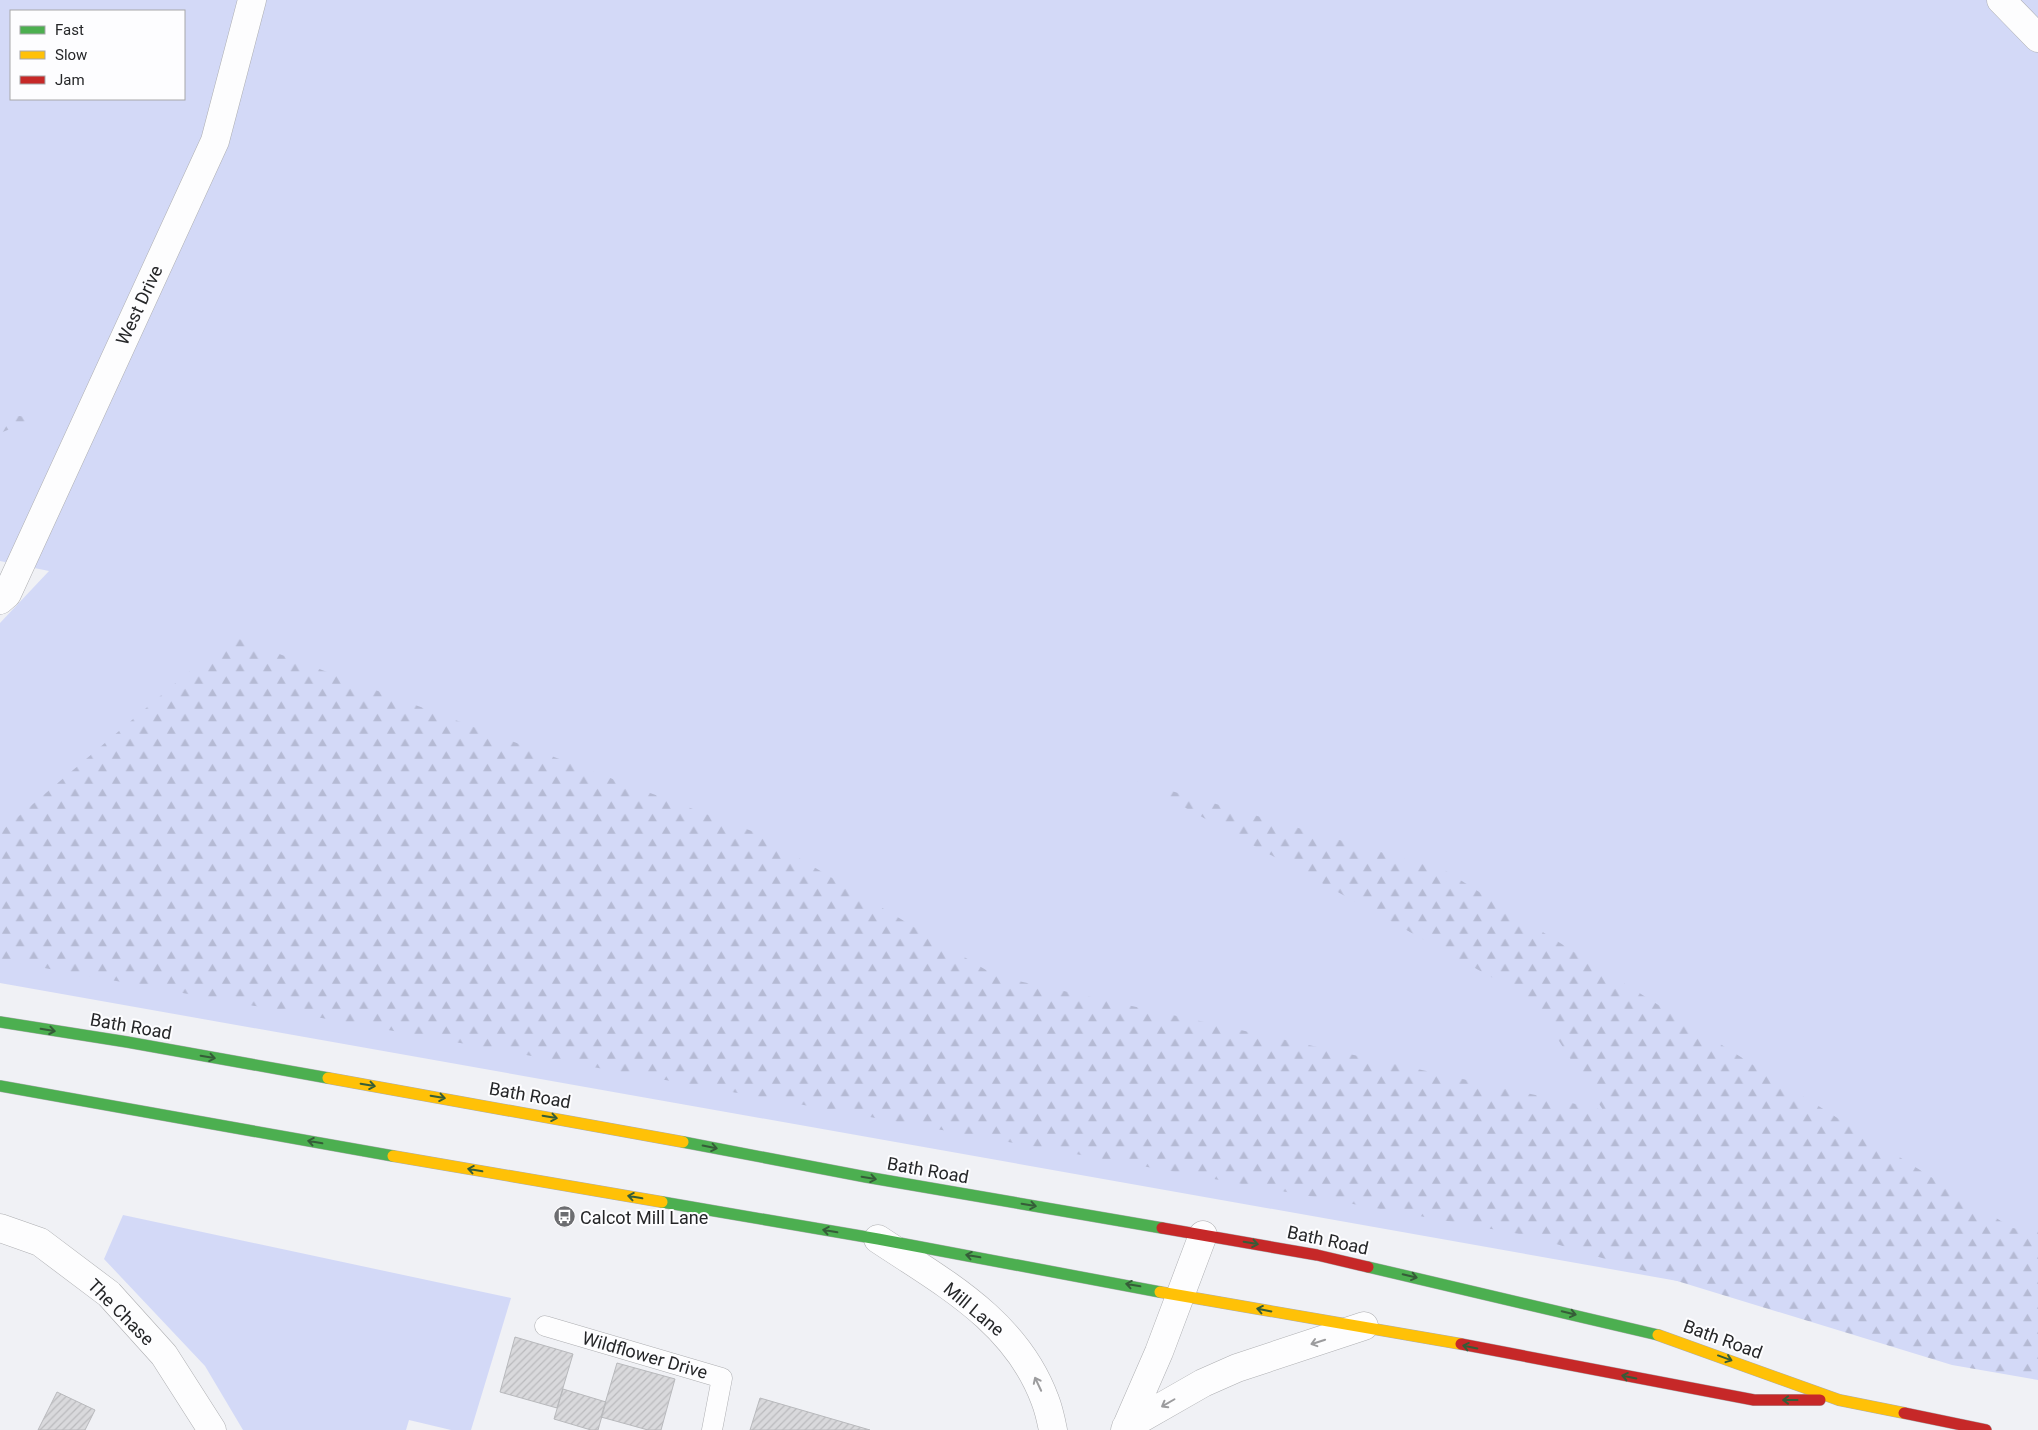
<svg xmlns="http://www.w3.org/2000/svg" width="2038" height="1430" font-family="Roboto,sans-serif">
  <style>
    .green { fill: #d3d9f7; fill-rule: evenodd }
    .forest { fill: url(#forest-firs) }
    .building { fill: url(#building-hatch); stroke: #b8b9bc }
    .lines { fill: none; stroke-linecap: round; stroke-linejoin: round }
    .lane-casing { stroke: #adaeb1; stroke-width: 21 }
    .street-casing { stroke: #adaeb1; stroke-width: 29 }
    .fast-casing { stroke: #adaeb1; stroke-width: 12 }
    .slow-casing { stroke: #adaeb1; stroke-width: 12 }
    .jam-casing { stroke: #adaeb1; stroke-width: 12 }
    .lane { stroke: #fdfdfe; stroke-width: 20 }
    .street { stroke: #fdfdfe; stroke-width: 28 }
    .fast { stroke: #4caf50; stroke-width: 11 }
    .slow { stroke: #ffc107; stroke-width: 11 }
    .jam { stroke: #c62828; stroke-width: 11 }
    .oneway { stroke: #355d38 }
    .oneway2 { stroke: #9c9c9e }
    .labels { text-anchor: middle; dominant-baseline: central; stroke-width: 4; stroke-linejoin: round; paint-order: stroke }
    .street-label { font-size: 18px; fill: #252628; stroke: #fdfdff }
    .poi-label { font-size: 18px; fill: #252628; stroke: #fdfdff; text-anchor: start }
  </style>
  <defs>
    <pattern id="forest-firs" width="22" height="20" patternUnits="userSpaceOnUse" patternTransform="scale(1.25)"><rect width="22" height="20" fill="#d3d9f7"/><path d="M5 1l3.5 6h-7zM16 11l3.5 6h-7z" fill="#b5bad4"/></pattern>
    <pattern id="building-hatch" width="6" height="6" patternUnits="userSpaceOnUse" patternTransform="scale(1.25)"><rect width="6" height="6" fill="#d9d9dc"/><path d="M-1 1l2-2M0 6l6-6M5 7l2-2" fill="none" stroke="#bababd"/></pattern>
  </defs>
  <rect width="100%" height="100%" fill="#f0f1f5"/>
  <!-- green -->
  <path class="green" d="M0 0H2038V1345L0 983V623L49 571 0 561ZM11 11H184V99H11Z
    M123 1215 511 1298 471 1430H451L409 1420 406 1430H243L205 1366 104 1259Z"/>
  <!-- forest -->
  <path class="forest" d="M0 414 38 418 0 433Z
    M231 636 757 833 996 976 1603 1110 1533 1000 1137 781 1446 871 2012 1228 2038 1231V1380L1952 1365 1530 1236 0 960V832Z"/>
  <!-- building -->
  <path class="building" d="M515 1337 573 1354 557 1408 500 1392Z
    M617 1363 675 1379 661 1430H648L601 1417Z
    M563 1389 606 1402 598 1430H591L554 1419Z
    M57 1392 95 1410 85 1430H38Z
    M760 1398 870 1430H750Z"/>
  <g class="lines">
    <defs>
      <path id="lane" d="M545 1326 722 1378 712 1430"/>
      <path id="street" d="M2001 0 2038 38
        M0 600 7 594 215 141 252 0
        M0 1228 40 1242 109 1294 164 1355 212 1430
        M878 1239C944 1283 1016 1321 1045 1400 1049 1410 1051 1420 1053 1430
        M1126 1427 1203 1383 1237 1368 1364 1326
        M1125 1430 1159 1352 1203 1235"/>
      <path id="fast" d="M0 1022 127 1042 328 1078
        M0 1086 393 1156
        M683 1142 866 1177 1162 1228
        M662 1202 878 1239 1160 1292
        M1368 1267 1658 1335"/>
      <path id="slow" d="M328 1078 683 1142
        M393 1156 662 1202
        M1160 1292 1461 1344
        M1658 1335 1839 1400 1904 1413"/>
      <path id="jam" d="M1162 1228 1317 1255 1368 1267
        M1461 1344 1754 1400H1820
        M1904 1413 1986 1430"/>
    </defs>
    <!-- lane casing -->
    <use href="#lane" class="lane-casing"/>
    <!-- street casing -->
    <use href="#street" class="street-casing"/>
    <!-- fast casing -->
    <use href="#fast" class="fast-casing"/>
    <!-- slow casing -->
    <use href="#slow" class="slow-casing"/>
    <!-- jam casing -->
    <use href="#jam" class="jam-casing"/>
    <!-- lane -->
    <use href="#lane" class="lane"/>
    <!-- street -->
    <use href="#street" class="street"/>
    <!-- fast -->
    <use href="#fast" class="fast"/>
    <!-- slow -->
    <use href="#slow" class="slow"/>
    <!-- jam -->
    <use href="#jam" class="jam"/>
  </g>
  <!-- one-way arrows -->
  <defs><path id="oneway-shaft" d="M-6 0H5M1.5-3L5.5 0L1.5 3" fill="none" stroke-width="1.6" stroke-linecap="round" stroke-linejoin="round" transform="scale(1.25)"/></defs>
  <g class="oneway">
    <use href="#oneway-shaft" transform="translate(48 1030) rotate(9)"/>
    <use href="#oneway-shaft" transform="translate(208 1057) rotate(10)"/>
    <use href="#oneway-shaft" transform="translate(368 1085) rotate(10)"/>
    <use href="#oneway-shaft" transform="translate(438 1097) rotate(10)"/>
    <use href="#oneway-shaft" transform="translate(550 1117) rotate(10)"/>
    <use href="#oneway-shaft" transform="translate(315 1142) rotate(-170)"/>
    <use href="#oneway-shaft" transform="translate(710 1147) rotate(11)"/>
    <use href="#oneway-shaft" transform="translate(475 1170) rotate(-170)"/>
    <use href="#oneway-shaft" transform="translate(869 1178) rotate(10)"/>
    <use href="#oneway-shaft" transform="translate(635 1197) rotate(-170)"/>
    <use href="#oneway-shaft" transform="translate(1029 1205) rotate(10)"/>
    <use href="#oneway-shaft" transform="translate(830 1231) rotate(-170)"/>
    <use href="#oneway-shaft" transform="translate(1251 1243) rotate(10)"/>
    <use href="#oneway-shaft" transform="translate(973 1256) rotate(-170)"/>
    <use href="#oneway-shaft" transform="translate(1410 1276) rotate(13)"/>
    <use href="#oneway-shaft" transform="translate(1133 1285) rotate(-170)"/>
    <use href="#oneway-shaft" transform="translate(1264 1310) rotate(-169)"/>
    <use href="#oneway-shaft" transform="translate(1569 1313) rotate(14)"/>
    <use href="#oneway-shaft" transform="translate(1470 1347) rotate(-169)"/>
    <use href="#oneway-shaft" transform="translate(1725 1358) rotate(20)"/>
    <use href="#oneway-shaft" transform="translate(1629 1377) rotate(-169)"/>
    <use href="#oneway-shaft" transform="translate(1790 1400) rotate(-180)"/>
  </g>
  <g class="oneway2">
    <use href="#oneway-shaft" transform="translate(1318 1342) rotate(162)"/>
    <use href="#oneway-shaft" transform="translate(1038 1384) rotate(-115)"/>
    <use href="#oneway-shaft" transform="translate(1168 1403) rotate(150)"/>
  </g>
  <!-- icons -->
  <defs>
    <symbol id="bus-disc" viewBox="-11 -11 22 22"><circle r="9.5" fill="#6c6d70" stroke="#fdfdff"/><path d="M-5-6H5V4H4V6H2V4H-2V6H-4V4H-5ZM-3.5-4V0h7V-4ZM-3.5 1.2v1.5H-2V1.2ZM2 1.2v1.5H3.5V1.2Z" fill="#fff"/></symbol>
  </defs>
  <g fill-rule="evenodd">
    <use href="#bus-disc" x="552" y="1204" width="25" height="25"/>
  </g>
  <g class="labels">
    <!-- street labels -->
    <g class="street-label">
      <text transform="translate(139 305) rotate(-65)">West Drive</text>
      <text transform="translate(131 1026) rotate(10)">Bath Road</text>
      <text transform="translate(530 1095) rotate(10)">Bath Road</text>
      <text transform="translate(928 1170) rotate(10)">Bath Road</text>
      <text transform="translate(1328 1240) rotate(12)">Bath Road</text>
      <text transform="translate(974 1309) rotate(40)">Mill Lane</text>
      <text transform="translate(121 1312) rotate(45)">The Chase</text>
      <text transform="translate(1723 1339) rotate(20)">Bath Road</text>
      <text transform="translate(645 1355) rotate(16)">Wildflower Drive</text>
    </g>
    <!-- poi labels -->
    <g class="poi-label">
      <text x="580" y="1217">Calcot Mill Lane</text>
    </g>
  </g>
  <!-- legend -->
  <rect x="10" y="10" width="175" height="90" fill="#fdfdff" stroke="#a7a7a9"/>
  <rect x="20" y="26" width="25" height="8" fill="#4caf50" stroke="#a7a7a9"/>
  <text x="55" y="35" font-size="15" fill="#252628">Fast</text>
  <rect x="20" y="51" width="25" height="8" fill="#ffc107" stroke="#a7a7a9"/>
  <text x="55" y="60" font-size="15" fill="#252628">Slow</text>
  <rect x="20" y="76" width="25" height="8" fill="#c62828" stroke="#a7a7a9"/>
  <text x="55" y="85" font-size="15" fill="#252628">Jam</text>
</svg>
